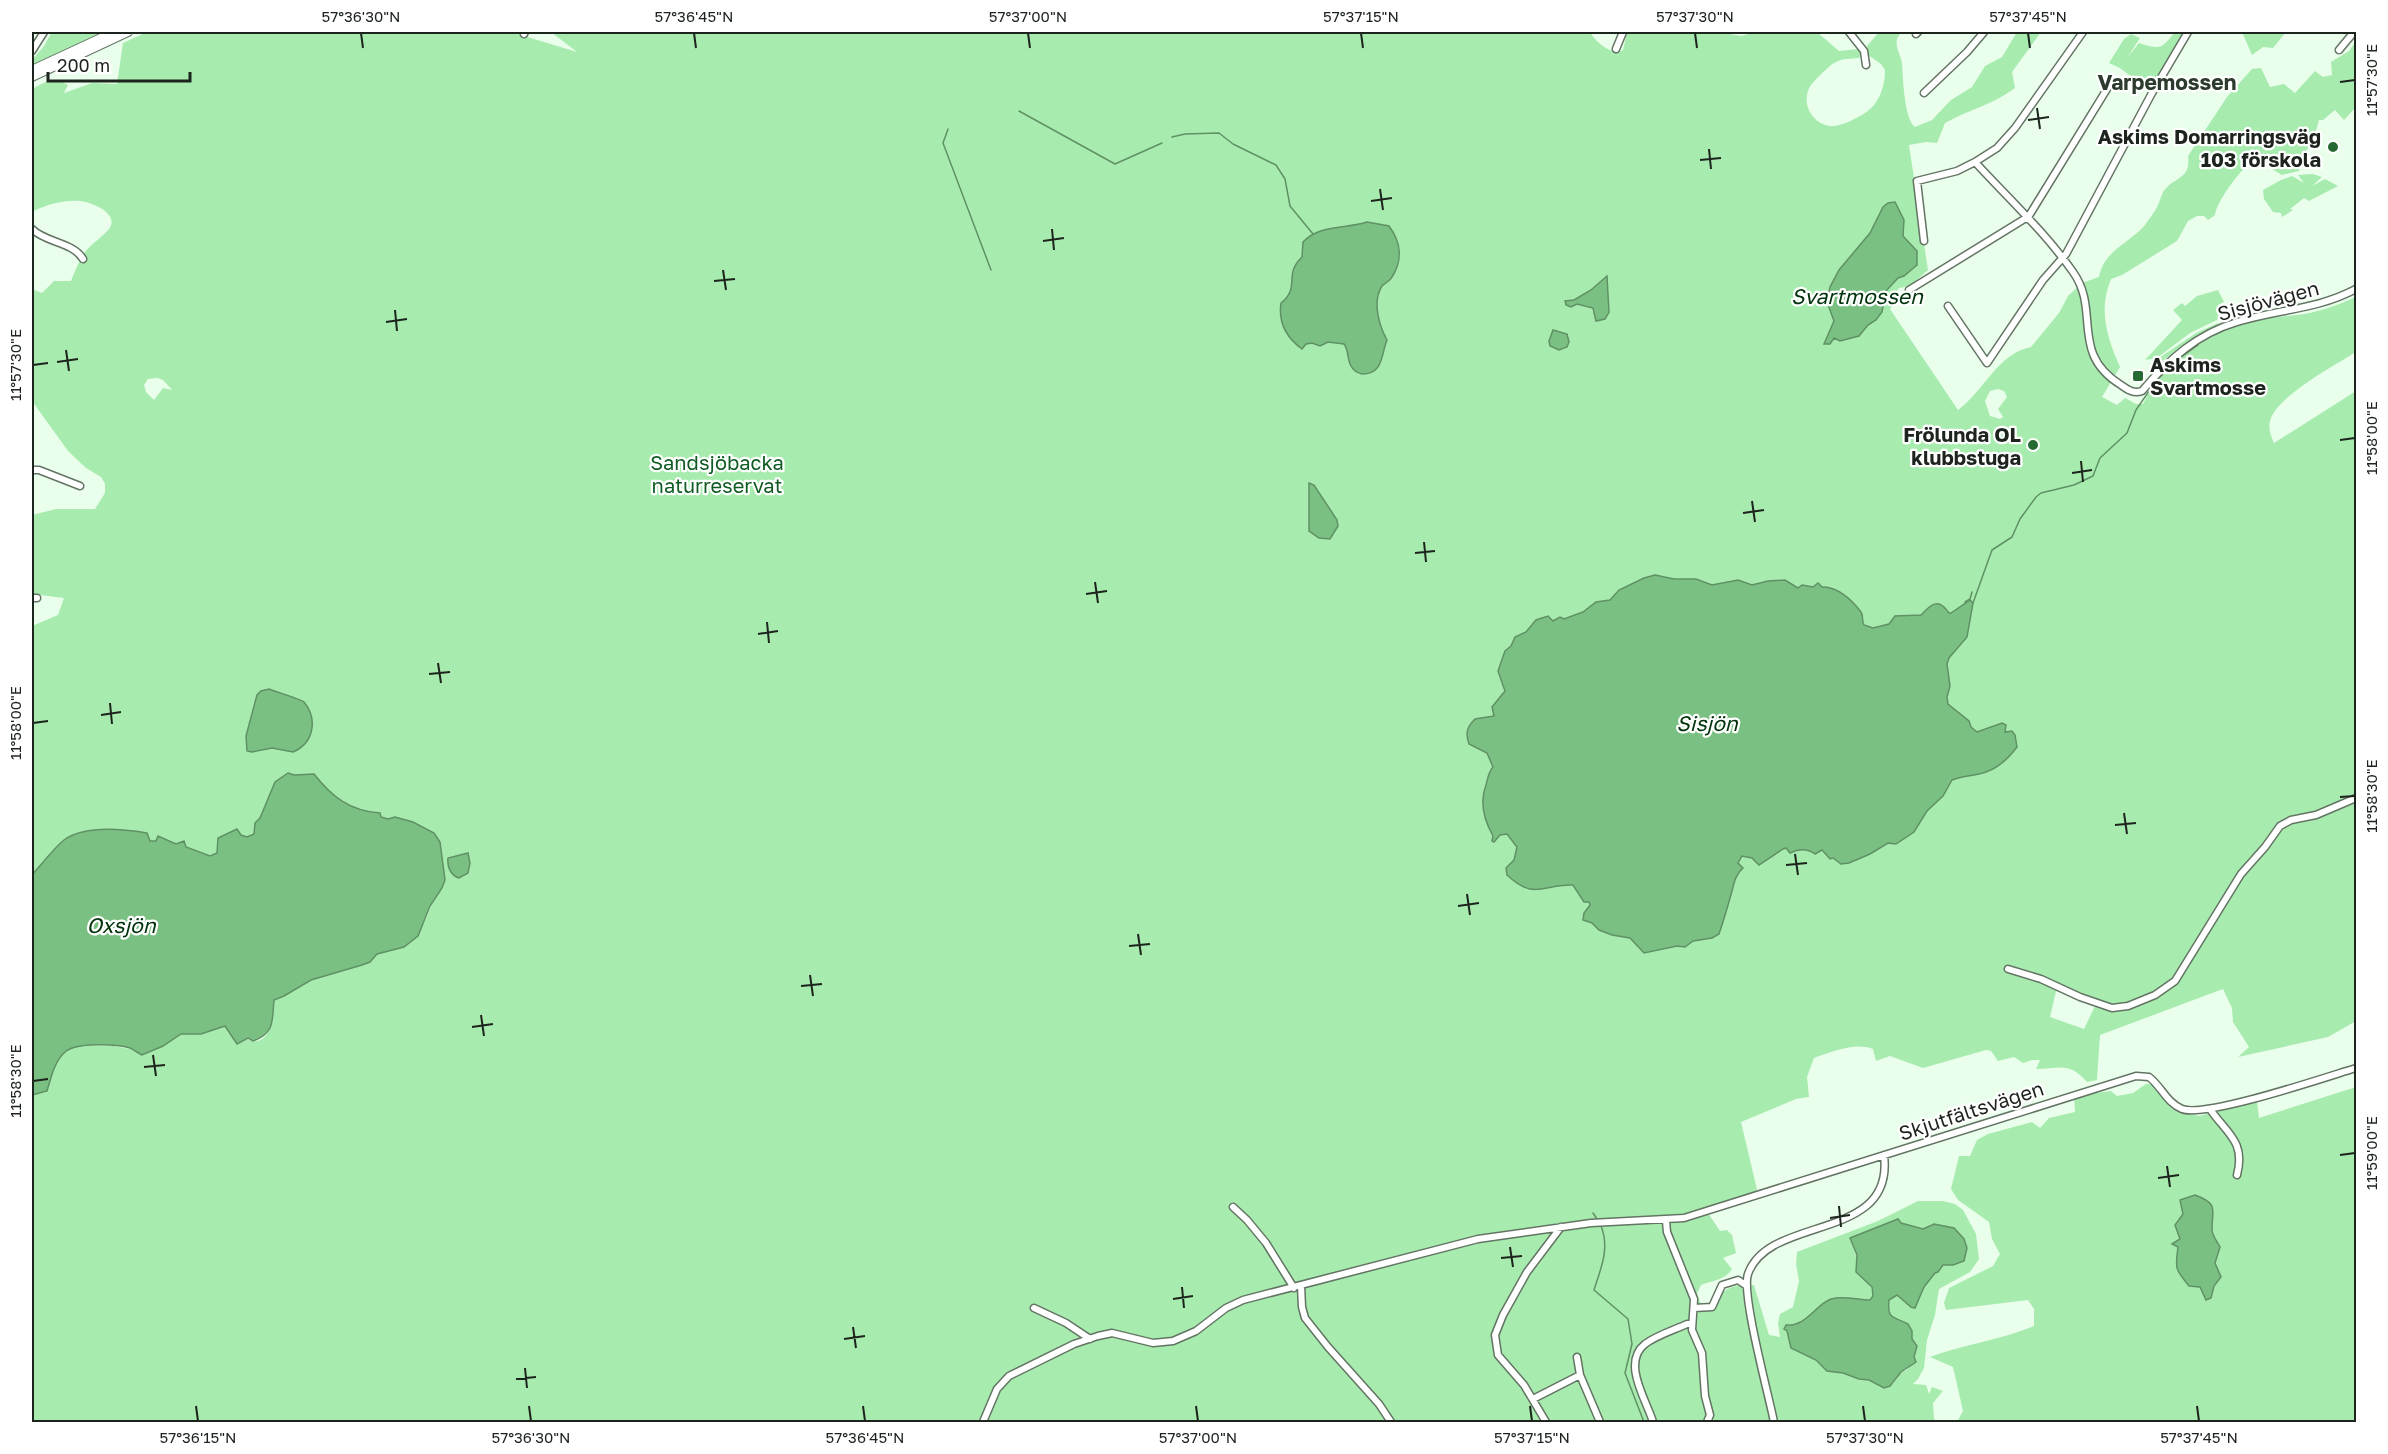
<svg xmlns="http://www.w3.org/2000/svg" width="2388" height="1454" font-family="'Golos Text',sans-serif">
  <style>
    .green { fill: #a7ecae; fill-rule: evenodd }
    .water { fill: #7bc083; stroke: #5f9165; stroke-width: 1.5 }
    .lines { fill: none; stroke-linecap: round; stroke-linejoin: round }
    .stream { stroke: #5f9165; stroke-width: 1.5 }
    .minor-casing { stroke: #637464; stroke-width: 9 }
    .major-casing { stroke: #637464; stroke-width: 10 }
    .minor { stroke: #fff; stroke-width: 6 }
    .major { stroke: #fff; stroke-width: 8 }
    .ticks { fill: none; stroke: #1d241e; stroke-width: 2 }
    .poi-dot { fill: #276933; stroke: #fff; stroke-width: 2 }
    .labels { text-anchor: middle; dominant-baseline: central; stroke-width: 4.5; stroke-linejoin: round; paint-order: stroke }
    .poi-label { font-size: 20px; font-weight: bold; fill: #1d241e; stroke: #fff; text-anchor: end }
    .street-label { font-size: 20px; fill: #1d241e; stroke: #fff }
    .park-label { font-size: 20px; fill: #0f5b22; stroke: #fff }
    .neighbourhood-label { font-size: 21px; font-weight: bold; fill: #2c3b2d; stroke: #fff }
    .water-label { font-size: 21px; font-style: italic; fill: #00330b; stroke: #fff }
    .neatline { fill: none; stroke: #1d241e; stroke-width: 2 }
    .ticks-label { font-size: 15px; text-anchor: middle; fill: #1d241e }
  </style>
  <rect width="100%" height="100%" fill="#eafeec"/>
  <!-- green -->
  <path class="green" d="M52 32H111L32 66V60L44 46Z
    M147 32H511L577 52 551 32H1590C1596 42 1611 56 1623 50L1627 32H1728L1730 34 1741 36 1756 32H1817L1839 51 1859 49 1861 55 1859 58C1851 59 1843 58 1836 62 1831 64 1827 69 1822 73 1817 79 1810 84 1808 91 1802 108 1816 127 1834 126 1843 125 1853 120 1860 116 1878 107 1885 89 1885 70L1881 64 1868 55 1867 46 1879 32H1902C1900 34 1898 36 1897 39 1895 48 1901 55 1902 63 1903 77 1904 119 1915 127L1932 120 1951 100 1972 87 1985 66 2002 57 2017 32H2041L2012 72 2015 88C1994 104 1968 110 1945 123L1937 143 1926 142 1909 145 1928 270 1910 286 1899 288 1896 293 1897 298 1890 309 1958 410C1984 391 1998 353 2031 347L2059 313 2068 296 2082 283 2099 277C2104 250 2130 243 2145 225 2149 219 2155 212 2158 205 2160 201 2161 196 2163 192 2174 176 2191 180 2188 156L2227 97 2252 69 2261 68 2270 87 2284 84 2295 93 2315 71 2323 77 2332 75 2331 62 2349 51 2356 41V107L2344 120 2335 110 2323 120H2319C2315 140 2303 152 2299 171L2282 175 2254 159C2242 168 2217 200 2215 215L2208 220 2204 216H2197L2188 221 2177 241 2122 275 2111 279C2098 310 2107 338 2120 367L2102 397 2117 405 2125 398 2136 404H2143C2161 366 2208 331 2249 322 2267 317 2286 317 2304 314 2322 311 2340 304 2356 297V352C2335 365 2276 397 2270 421 2268 429 2271 436 2274 443L2356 391V1021L2328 1037 2238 1057 2249 1047 2233 1022 2232 1008 2223 989 2100 1035 2097 1080 2087 1082C2070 1062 2060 1068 2036 1069L2040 1060H2032L2023 1063 2014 1057 1998 1061 1991 1051 1986 1050 1923 1068 1890 1056 1876 1061 1873 1049C1854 1042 1832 1052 1814 1058L1807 1077 1809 1097 1796 1099 1741 1122 1759 1198 1708 1213 1720 1231 1727 1230 1732 1235 1736 1253 1723 1258 1732 1269C1727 1279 1712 1281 1701 1285L1697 1294 1702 1307H1715C1722 1286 1733 1285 1754 1285L1769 1335 1780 1337 1778 1323 1780 1314 1793 1307 1799 1281 1796 1264 1797 1252 1878 1221 1918 1201H1943L1955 1204 1963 1210 1976 1234 1979 1259 1970 1272 1939 1289 1935 1315 1927 1340 1924 1368 1918 1379 1913 1384 1926 1385 1929 1394 1932 1387 1943 1391 1933 1403 1934 1419 1937 1422H32V626L58 615 64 598 32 594V515L56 509H95L105 493V484L101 477 86 468 68 451 32 401V289L42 293 54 281H71C75 271 79 261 85 252 91 244 106 234 109 229 119 215 97 205 86 202 69 198 46 204 32 212V89C45 82 54 76 68 85L64 93 92 83 117 84 123 43ZM157 378 163 380 172 390 163 388 154 400 146 392 144 385 148 379ZM1998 389 2004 391 2007 397 1998 409 2003 417 2000 419 1990 416 1985 401 1990 391ZM434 898 426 919 412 942 404 947 377 954 370 962 356 967 311 980 274 1000C273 1012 273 1044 252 1041 245 1039 237 1035 229 1033L225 1026 201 1034H181L152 1051 134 1050 114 1046 87 1045 76 1047 257 906ZM2056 991 2095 1006 2084 1029 2050 1017ZM1898 1219 1901 1223 1923 1229 1932 1224 1950 1227 1957 1231 1964 1239 1967 1248 1964 1261 1953 1265H1943L1939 1272 1935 1273 1924 1287 1915 1307H1911L1897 1295 1889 1300C1888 1320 1893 1316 1908 1324L1912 1331V1339L1917 1344 1916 1353 1907 1370 1901 1372 1893 1384 1859 1379 1843 1373 1827 1371 1816 1360 1791 1348 1786 1325C1806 1327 1815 1305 1831 1299 1842 1295 1858 1300 1870 1300L1873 1296 1870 1283 1856 1272 1857 1258 1850 1238Z
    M2175 32 2186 33 2152 92 2120 68 2109 63 2124 39 2131 34 2140 38 2127 58 2139 43C2161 50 2161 49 2175 32Z
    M2242 32H2286L2273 48 2263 47 2252 55Z
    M2313 174 2322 177 2312 186 2325 179 2338 186 2309 201 2304 198 2290 209 2293 210 2282 217 2281 213 2273 212 2264 199 2263 190 2281 180 2292 176 2304 183 2298 175Z
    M2218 290 2224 302 2218 305 2219 317 2217 320 2190 333 2157 358 2145 360 2182 320 2173 310 2182 303 2185 306 2197 296Z
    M2218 323V326L2191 340 2154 367 2150 364 2196 333Z
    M2146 1084H2153L2174 1110 2199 1116 2257 1101 2259 1118 2356 1087V1422H1959L1958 1420 1963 1411 1953 1367 1930 1357C1964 1344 2001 1340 2034 1326V1309L2028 1300 1946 1310 1944 1303 1949 1288 1993 1266 2000 1254 1992 1239 1989 1222 1958 1200 1951 1189 1959 1156H1970L1977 1140 1988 1134 2032 1122 2040 1128 2049 1118 2075 1112 2074 1096 2111 1091 2117 1096 2133 1093Z"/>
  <!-- water -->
  <path class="water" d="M1895 202 1904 220 1903 236 1917 251V265L1904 276 1898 278 1886 291 1882 312 1876 320 1868 325 1859 336 1840 341 1834 338 1830 344H1824L1834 321 1827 302 1830 287 1839 270 1870 233 1883 207 1888 203Z
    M1367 222 1389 226C1401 242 1403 260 1392 277 1390 281 1385 283 1382 286 1372 301 1379 326 1387 340 1381 354 1384 374 1362 374 1358 373 1353 370 1351 366 1347 359 1349 351 1344 344L1328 342 1320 346 1312 343 1306 344 1302 349C1287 338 1278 323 1281 303 1301 287 1283 275 1302 257L1303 242C1320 224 1346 229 1367 222Z
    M1607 276 1609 312 1605 319 1596 321 1593 308 1577 304 1571 307 1566 305 1565 301 1574 300 1591 290Z
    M1553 330 1567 334 1569 342 1567 347 1559 350 1550 346 1549 341Z
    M1309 483 1314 485 1337 520 1338 526 1330 539 1319 538 1309 531Z
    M1655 575 1674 579H1696L1712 585 1738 580 1752 585 1768 581 1785 580 1798 588 1802 585 1813 587 1818 583 1822 587C1837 586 1852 600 1861 612 1864 617 1861 620 1864 625L1873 628 1889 624 1895 616 1921 615C1932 603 1939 598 1949 613H1951L1970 600 1973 603 1967 637 1949 658 1947 664 1950 686 1947 697 1948 704 1969 721 1971 727 1977 732 2002 723 2006 725 2005 732 2012 731 2015 735 2017 747C2008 759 1995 771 1979 774 1970 776 1959 777 1952 780L1943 796 1927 811 1914 832 1896 844 1888 843 1870 854 1849 863 1841 864 1833 858 1830 859 1822 850 1815 854C1807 848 1798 849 1790 853L1786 848 1783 849 1759 865 1752 858 1742 856 1738 863 1743 868C1733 877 1734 887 1730 898 1727 909 1723 922 1719 934L1712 938 1693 941 1685 947 1677 946 1644 953 1630 938 1612 935 1599 930 1592 923 1583 920 1584 913 1590 905 1589 902H1584L1573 885C1542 884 1535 901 1507 875L1506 868 1514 860 1517 847 1507 834 1500 835 1494 842 1492 841 1493 836C1484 820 1479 803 1486 785 1488 778 1488 773 1493 767L1487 753 1469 744C1465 733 1467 727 1475 719L1494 716 1492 707 1505 691 1498 671 1505 651 1511 646 1515 637 1526 632 1536 620 1548 616 1553 621 1560 617 1564 619 1583 612 1596 602 1610 600 1619 590 1644 578Z
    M269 689C276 692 301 699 304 702 318 719 314 743 293 752L272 748 252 752 247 751 246 736 257 695 261 691Z
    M288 773 294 775 314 774C332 797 350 811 380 813L381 817 388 819 395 817 413 822 434 833 440 842 445 880 442 888 430 906 418 936 404 947 377 954 370 962 362 965 311 980 284 996 274 1000C272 1021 275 1033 253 1041L248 1038 237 1044 225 1026 201 1034H181L163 1046 142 1055C138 1053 134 1050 130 1048 116 1044 76 1042 65 1052 54 1062 51 1078 47 1091L32 1095V875C41 865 54 848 64 840 85 825 123 829 147 833L150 841H156L158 836 176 844 184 841 186 847 210 856 217 853 218 838 237 829 241 835 247 837 254 834 255 823 260 818 275 782Z
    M468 853 470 863 468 873 459 878C450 875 447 866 448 858Z
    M2195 1195C2219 1204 2212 1209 2212 1229 2212 1236 2217 1241 2220 1247L2215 1263 2221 1277 2214 1286 2211 1298 2206 1300 2200 1287 2189 1286C2175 1269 2175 1269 2178 1247L2172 1244 2180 1239 2175 1225 2183 1214 2180 1200Z
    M1898 1219 1901 1223 1923 1229 1934 1224 1954 1228 1964 1239 1967 1248 1964 1261 1953 1265H1943L1938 1272 1935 1273 1924 1287 1915 1308 1911 1307 1897 1295 1889 1300C1887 1320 1893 1316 1908 1324L1912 1331V1339L1917 1346 1914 1357 1916 1362 1901 1372 1890 1386 1884 1388 1869 1380 1859 1379 1843 1373 1827 1371 1816 1360 1791 1348 1787 1331 1784 1329 1786 1325C1806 1327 1815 1305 1831 1299 1844 1295 1857 1300 1870 1300L1873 1296 1872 1287 1856 1272 1857 1255 1850 1238Z"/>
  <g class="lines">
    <!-- stream -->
    <path class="stream" d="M1019 111 1115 164 1162 143
      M948 129 943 143 991 270
      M1172 137 1185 134 1219 133 1233 144 1276 165 1285 179 1290 206 1313 234
      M1965 602 1970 599 1972 592
      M1973 603 1992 550 2012 537 2020 519 2036 497 2041 493 2074 485 2093 476 2100 458 2127 433 2136 410 2156 381 2176 361 2198 345
      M1593 1213 1597 1219
      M1601 1226C1610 1248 1601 1268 1594 1290L1628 1319 1632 1344 1625 1373 1644 1422"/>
    <defs>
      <path id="minor" d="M1849 32 1864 51 1866 65
        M524 34 525 32
        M1916 34 1918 32
        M1616 49 1623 32
        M2339 50 2354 32
        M32 51 44 32
        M1924 93 1967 52 1984 32
        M1975 162C2008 198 2045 232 2073 272 2101 311 2069 353 2121 385 2128 390 2134 394 2142 391 2169 359 2197 334 2237 322 2279 309 2316 310 2356 289
        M2027 219 2107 89
        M32 229C46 243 73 242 83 259
        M1924 241 1917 181 1957 171 1975 162 1997 148 2015 128 2083 32
        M1909 290 2026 218
        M1948 306 1987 363 2043 280 2066 254 2152 93 2188 32
        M32 470H39L80 486
        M32 598H37
        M2008 969 2041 979 2080 997 2112 1008 2128 1006 2155 995 2175 981 2241 874 2265 847 2280 826 2291 820 2316 815 2356 798
        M2210 1109C2226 1133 2246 1141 2237 1175
        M1233 1207 1247 1220 1266 1243 1294 1288
        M1666 1221 1667 1232 1694 1299 1692 1330 1702 1353 1705 1396 1710 1415 1707 1422
        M1301 1286 1302 1307 1305 1318 1328 1347 1379 1404 1391 1422
        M1034 1308 1066 1323 1090 1339
        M1694 1308 1712 1307 1722 1285 1738 1280 1747 1286
        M1577 1357 1580 1375 1600 1422
        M1533 1399 1580 1375
        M983 1422 997 1389 1009 1376 1074 1344 1098 1336 1112 1333 1153 1343 1173 1341 1196 1331 1226 1308 1243 1300 1478 1239 1591 1223 1684 1218 2136 1076 2149 1077C2161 1086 2167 1103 2182 1109 2206 1118 2326 1077 2356 1068
        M1546 1422 1524 1385 1498 1355 1495 1335 1503 1315 1527 1272 1561 1227
        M1653 1422C1647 1401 1621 1363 1645 1344 1657 1335 1674 1330 1687 1324H1692
        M1774 1422C1769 1396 1741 1294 1748 1274 1769 1214 1895 1243 1884 1155"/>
      <path id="major" d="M32 70 114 32
        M32 77 128 32"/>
    </defs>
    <!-- minor casing -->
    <use href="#minor" class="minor-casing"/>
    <!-- major casing -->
    <use href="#major" class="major-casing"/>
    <!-- minor -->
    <use href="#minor" class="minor"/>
    <!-- major -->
    <use href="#major" class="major"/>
  </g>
  <!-- ticks -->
  <path class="ticks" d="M361 33 363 48M694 33 696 48M1028 33 1030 48M1361 33 1363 48M1695 33 1697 48M2028 33 2030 48M2340 82 2355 80M2037 108 2040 129M2028 120 2049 117M1709 149 1711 169M1700 160 1721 158M1380 189 1383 210M1371 201 1392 198M1052 229 1054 250M1043 241 1064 238M723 270 726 290M714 281 735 279M395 310 397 331M386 322 407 319M66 350 69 371M57 362 78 359M33 365 48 363M2340 440 2355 438M2081 461 2083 482M2072 473 2092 470M1752 501 1755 522M1743 513 1764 510M1424 542 1426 562M1415 553 1435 551M1095 582 1098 603M1086 594 1107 591M767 622 769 643M758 634 778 631M438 663 441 683M429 674 450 672M110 703 112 724M101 715 121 712M33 723 48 721M2340 797 2355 796M2124 813 2127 834M2115 825 2136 823M1795 854 1798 875M1786 865 1807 863M1467 894 1470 915M1458 906 1479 903M1138 934 1141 955M1129 946 1150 944M810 975 813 996M801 986 822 984M481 1015 484 1036M472 1027 493 1024M153 1055 156 1076M144 1067 165 1065M33 1081 48 1079M2340 1155 2355 1153M2167 1166 2170 1187M2158 1178 2179 1175M1839 1206 1841 1227M1830 1218 1850 1215M1510 1247 1513 1267M1501 1258 1522 1256M1182 1287 1184 1308M1173 1299 1193 1296M853 1327 856 1348M844 1339 865 1336M525 1368 527 1388M516 1379 536 1377M196 1406 198 1421M529 1406 531 1421M863 1406 865 1421M1196 1406 1198 1421M1530 1406 1532 1421M1863 1406 1865 1421M2197 1406 2199 1421"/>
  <!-- markers -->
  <g class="poi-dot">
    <circle cx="2333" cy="147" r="6"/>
    <rect x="2132" y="370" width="12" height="12" rx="3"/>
    <circle cx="2033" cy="445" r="6"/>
  </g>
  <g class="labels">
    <!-- poi labels -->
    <g class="poi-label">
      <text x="2321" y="136">Askims Domarringsväg<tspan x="2321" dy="23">103 förskola</tspan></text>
      <text x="2150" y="364" text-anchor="start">Askims<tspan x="2150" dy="23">Svartmosse</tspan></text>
      <text x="2021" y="434">Frölunda OL<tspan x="2021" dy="23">klubbstuga</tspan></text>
    </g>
    <!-- street labels -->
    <g class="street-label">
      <text transform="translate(2268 300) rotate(-15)">Sisjövägen</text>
      <text transform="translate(1971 1110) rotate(-18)">Skjutfältsvägen</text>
    </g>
    <!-- park labels -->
    <g class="park-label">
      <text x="717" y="462">Sandsjöbacka<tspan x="717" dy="23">naturreservat</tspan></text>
    </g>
    <!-- neighbourhood labels -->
    <g class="neighbourhood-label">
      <text x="2167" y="82">Varpemossen</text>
    </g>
    <!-- water labels -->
    <g class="water-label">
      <text x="1857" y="296">Svartmossen</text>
      <text x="1707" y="723">Sisjön</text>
      <text x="121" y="925">Oxsjön</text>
    </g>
  </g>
  <!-- border -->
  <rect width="2388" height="1454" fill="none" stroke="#ffffff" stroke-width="66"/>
  <!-- scale -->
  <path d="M48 72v9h142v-9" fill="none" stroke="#1d241e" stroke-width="3"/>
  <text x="57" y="72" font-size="18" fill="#1d241e" stroke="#ffffff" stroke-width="4.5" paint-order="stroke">200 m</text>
  <rect x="33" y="33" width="2322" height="1388" class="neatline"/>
  <g class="ticks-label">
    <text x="361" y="22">57°36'30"N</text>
    <text x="694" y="22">57°36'45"N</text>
    <text x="1028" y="22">57°37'00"N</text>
    <text x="1361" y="22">57°37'15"N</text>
    <text x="1695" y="22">57°37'30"N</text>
    <text x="2028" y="22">57°37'45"N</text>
    <text transform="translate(2372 80) rotate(-90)" y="5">11°57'30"E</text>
    <text transform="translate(16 365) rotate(-90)" y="5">11°57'30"E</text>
    <text transform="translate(2372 438) rotate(-90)" y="5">11°58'00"E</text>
    <text transform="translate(16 723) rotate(-90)" y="5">11°58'00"E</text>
    <text transform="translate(2372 796) rotate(-90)" y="5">11°58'30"E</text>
    <text transform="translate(16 1081) rotate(-90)" y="5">11°58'30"E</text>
    <text transform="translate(2372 1153) rotate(-90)" y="5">11°59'00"E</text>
    <text x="198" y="1443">57°36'15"N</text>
    <text x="531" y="1443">57°36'30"N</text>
    <text x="865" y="1443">57°36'45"N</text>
    <text x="1198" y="1443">57°37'00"N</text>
    <text x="1532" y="1443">57°37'15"N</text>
    <text x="1865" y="1443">57°37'30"N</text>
    <text x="2199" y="1443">57°37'45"N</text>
  </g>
</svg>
